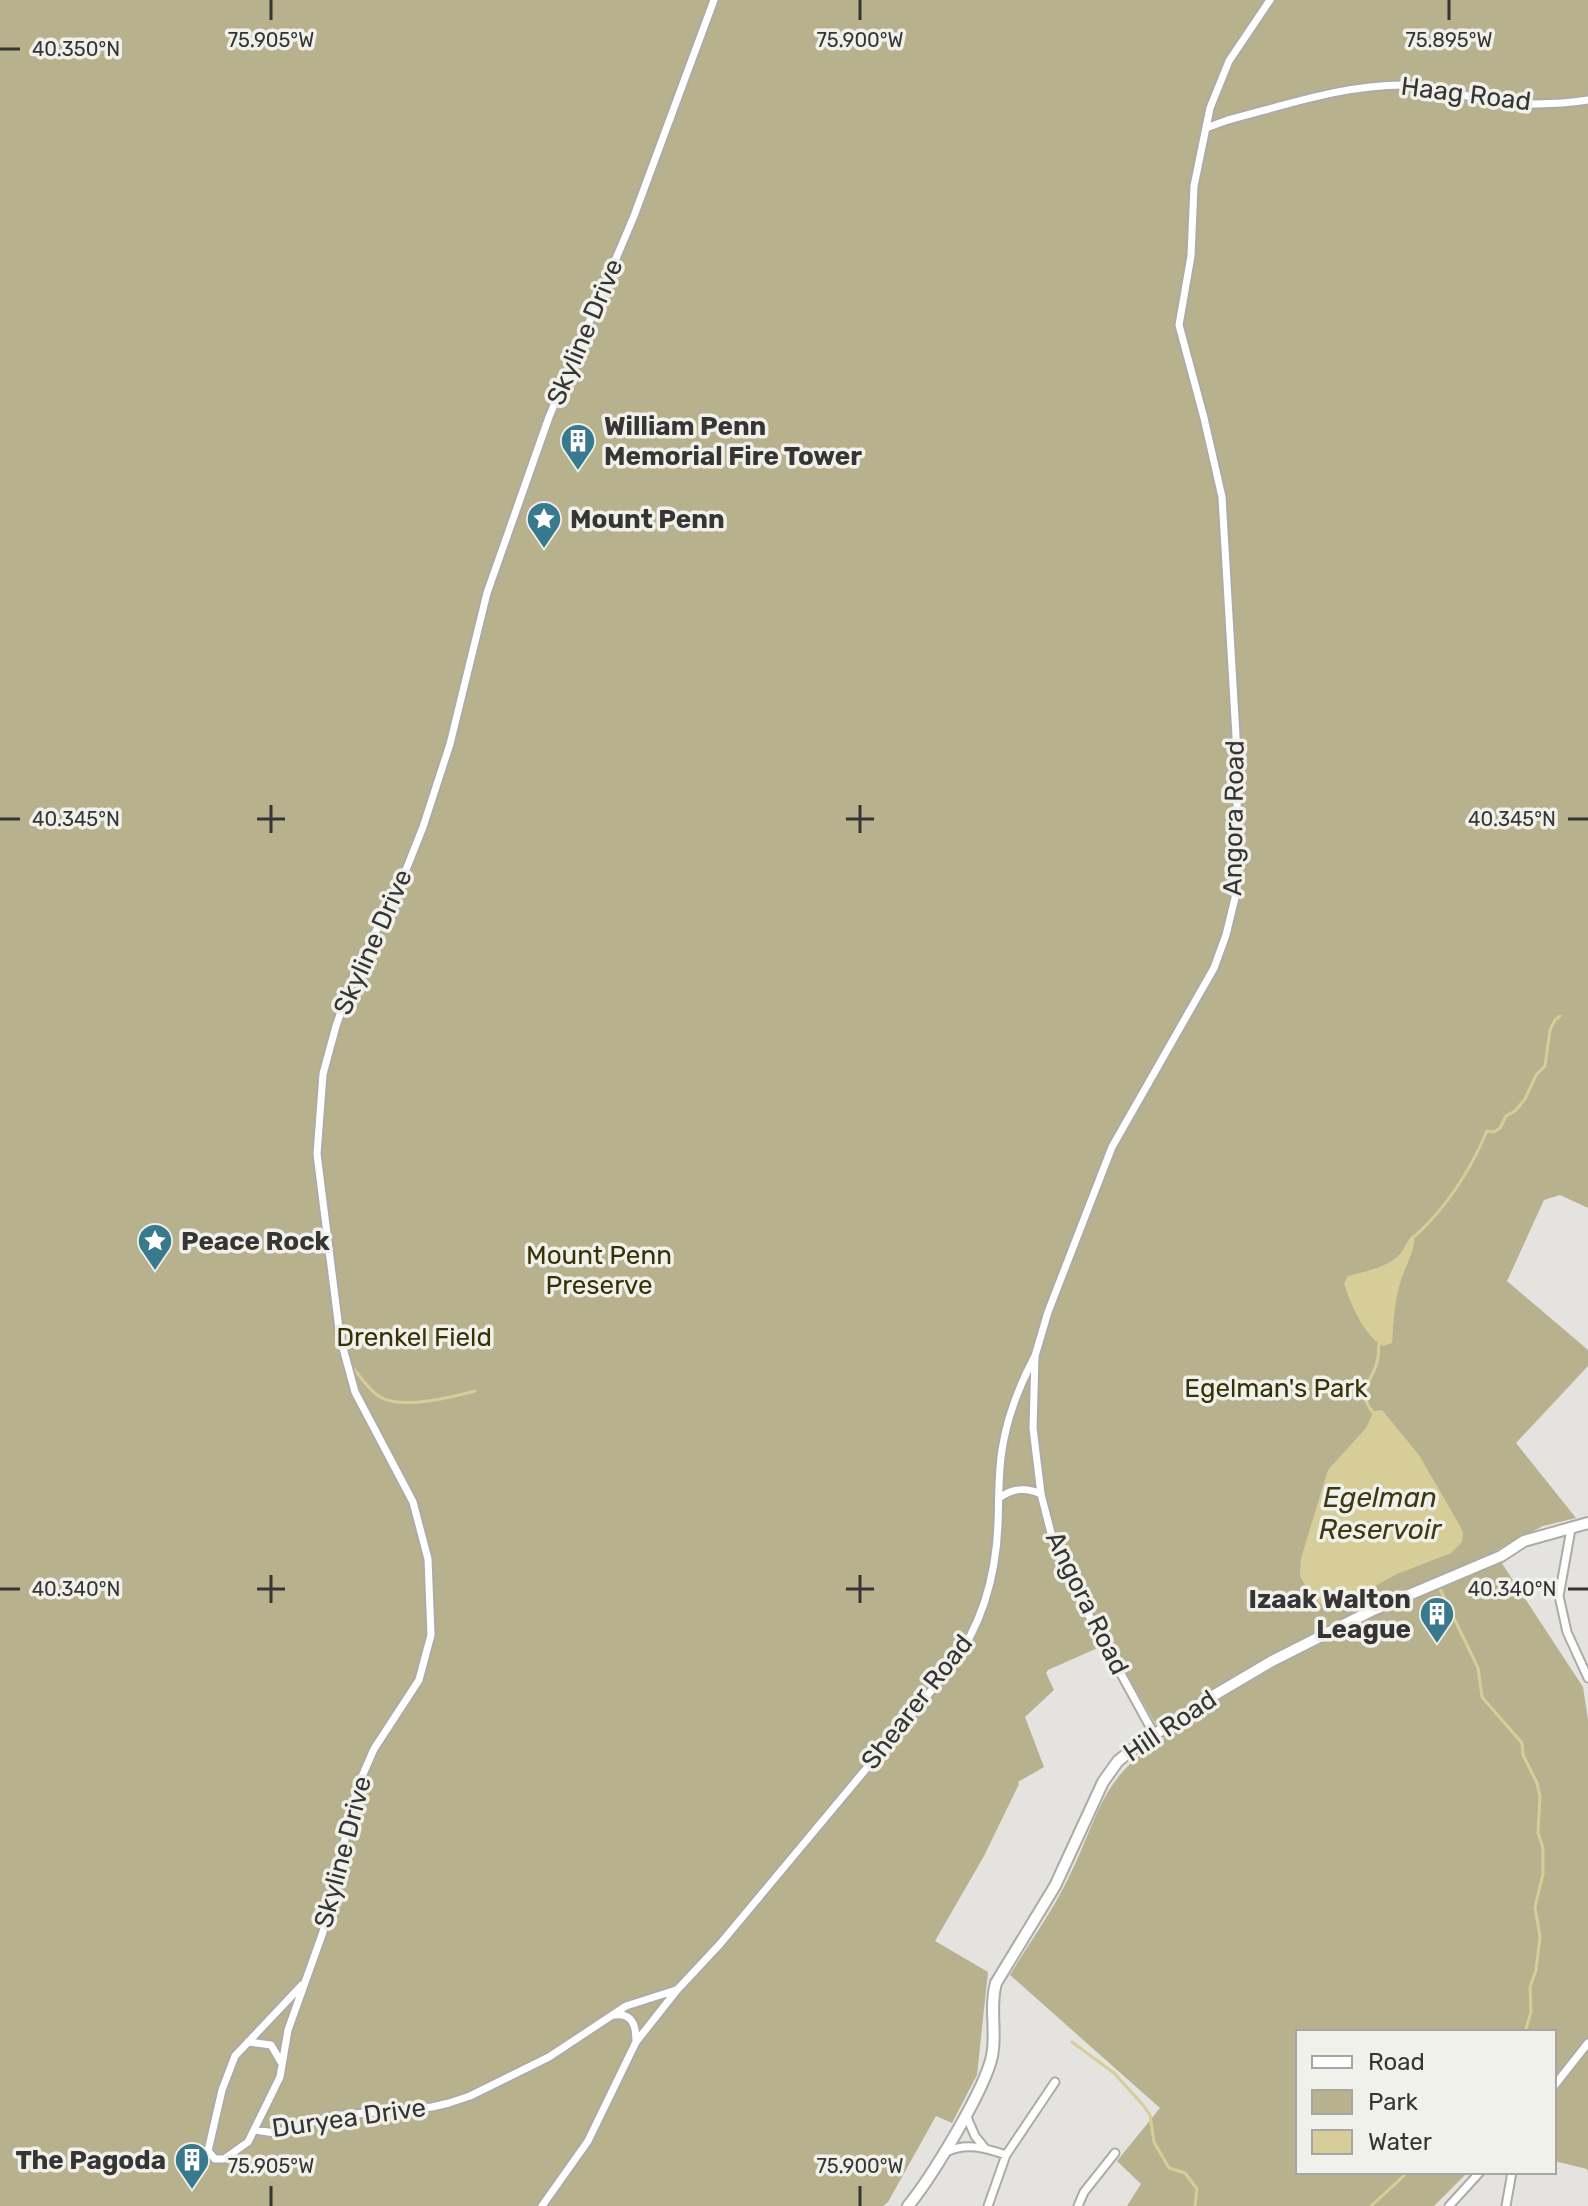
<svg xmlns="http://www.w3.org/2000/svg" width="1588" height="2206" font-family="Rubik,sans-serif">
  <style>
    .green { fill: #b8b18d }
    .water { fill: #d7cd99 }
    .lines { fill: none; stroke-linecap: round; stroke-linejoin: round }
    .stream { stroke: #d7cd99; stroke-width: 3 }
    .street-casing { stroke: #acaba7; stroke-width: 11 }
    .secondary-casing { stroke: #acaba7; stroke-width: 14 }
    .street { stroke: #fff; stroke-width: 7 }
    .secondary { stroke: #fff; stroke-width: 10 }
    .ticks { fill: none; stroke: #363534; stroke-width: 3 }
    .labels { text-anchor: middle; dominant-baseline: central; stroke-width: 7; stroke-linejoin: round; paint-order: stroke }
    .street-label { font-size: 26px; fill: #363534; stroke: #f1f1ec }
    .poi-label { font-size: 26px; font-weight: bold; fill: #363534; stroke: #f1f1ec; text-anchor: start }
    .park-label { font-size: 26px; fill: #383106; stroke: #f1f1ec }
    .water-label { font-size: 28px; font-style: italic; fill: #40380f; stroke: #f1f1ec }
    .ticks-label { font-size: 20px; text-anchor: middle; fill: #363534; stroke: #f1f1ec; stroke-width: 7; stroke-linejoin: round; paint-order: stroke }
  </style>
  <rect width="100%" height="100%" fill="#e4e3df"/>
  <!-- green -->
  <path class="green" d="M0 0H1588V1208L1560 1195 1544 1200 1507 1281 1588 1350V1366L1516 1443 1576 1518 1543 1526 1497 1550 1501 1562 1583 1687 1588 1720V2172L1587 2169 1554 2161V2032H1298V2172H1468L1434 2206H1127L1141 2184 1117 2161 1160 2108 1010 1975C1029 1943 1052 1912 1068 1879 1099 1817 1100 1776 1164 1739L1109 1643 1048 1670 1046 1673 1054 1690 1025 1717 1044 1767 1018 1782 1019 1784 984 1856 935 1941 988 1972 977 2075 952 2123 936 2116 888 2202 883 2206H0Z"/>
  <!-- water -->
  <path class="water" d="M1414 1234C1416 1244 1411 1254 1407 1265 1395 1290 1394 1316 1392 1343L1383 1346C1364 1336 1350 1303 1344 1283L1348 1276C1362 1272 1386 1268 1398 1256 1405 1250 1406 1240 1414 1234Z
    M1382 1410 1419 1455 1459 1524 1463 1533 1462 1542 1451 1553 1397 1574 1328 1612 1307 1589 1300 1576 1301 1558 1328 1470 1366 1428 1374 1411Z"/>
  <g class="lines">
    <!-- stream -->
    <path class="stream" d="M1415 1236C1447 1207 1470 1171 1487 1131L1494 1132 1500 1128 1506 1116 1515 1111 1525 1099 1536 1075 1545 1066 1550 1030 1555 1020 1560 1016
      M354 1369C362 1379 369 1390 380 1397 403 1410 452 1397 475 1391
      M1374 1414C1353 1389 1375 1381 1378 1357 1379 1353 1378 1348 1379 1344
      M1440 1589 1478 1668 1482 1697 1522 1743 1523 1755 1537 1783 1540 1796 1538 1833 1543 1848V1874L1535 1907 1540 1937 1536 1970 1530 1987 1531 2012 1525 2032
      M1072 2042 1114 2073 1143 2105 1150 2115 1154 2142 1169 2168 1185 2173 1197 2189 1195 2206
      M1371 2206 1408 2172"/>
    <defs>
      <path id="street" d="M1206 128 1228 120C1286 105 1346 84 1407 85 1433 85 1459 95 1485 100 1518 105 1555 105 1588 100
        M999 1498C1013 1488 1026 1487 1041 1494
        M1571 1529 1559 1596 1567 1632 1588 1678
        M1154 1734 1075 1590 1051 1533 1041 1494 1033 1428 1035 1356 1048 1312 1112 1147 1214 968 1226 935 1235 898 1238 862 1236 736 1222 497 1204 418 1179 325 1191 256 1194 186 1210 108 1229 61 1270 0
        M302 1985 235 2056 222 2090 208 2151 215 2159H224L248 2142 280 2077 288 2030 323 1932 357 1788 374 1749 419 1680 431 1635 428 1559 413 1502 355 1392 340 1337 317 1154 323 1074 336 1026 354 975 404 875 423 827 450 744 487 593 549 417 634 216 714 0
        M615 2015C633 2013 636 2026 636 2042
        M248 2042 271 2045 281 2062
        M1554 2086 1588 2043
        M966 2115 975 2136 984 2147
        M255 2130 275 2133 333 2116 432 2107 449 2103 470 2096 549 2057 626 2006 676 1990
        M946 2152C966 2142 986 2148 1006 2155
        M542 2206 588 2141 636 2042 677 1990 720 1944 951 1667C982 1625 996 1575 998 1524 999 1499 998 1475 1002 1450 1007 1417 1018 1388 1034 1358
        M988 2206 1006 2155 1055 2082
        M1078 2206 1084 2192 1115 2153
        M1449 2206 1480 2172
        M1506 2206 1512 2172"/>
      <path id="secondary" d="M908 2206C931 2178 985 2090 992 2056 997 2032 989 2007 996 1983L1055 1886 1103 1782 1118 1761 1133 1749 1206 1700 1272 1661 1371 1611 1501 1556 1524 1541 1588 1523"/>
    </defs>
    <!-- street casing -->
    <use href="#street" class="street-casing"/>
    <!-- secondary casing -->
    <use href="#secondary" class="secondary-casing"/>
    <!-- street -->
    <use href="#street" class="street"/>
    <!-- secondary -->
    <use href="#secondary" class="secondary"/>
  </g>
  <!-- ticks -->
  <path class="ticks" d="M271 0V20M860 0V20M1449 0V20M0 49H20M271 805V833M860 805V833M0 819H20M257 819H285M846 819H874M1568 819H1588M271 1575V1603M860 1575V1603M0 1589H20M257 1589H285M846 1589H874M1568 1589H1588M271 2186V2206M860 2186V2206"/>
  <!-- icons -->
  <defs>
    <symbol id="building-pin" viewBox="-11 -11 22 30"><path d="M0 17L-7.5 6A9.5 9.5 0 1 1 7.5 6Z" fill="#39798d" stroke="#f1f1ec"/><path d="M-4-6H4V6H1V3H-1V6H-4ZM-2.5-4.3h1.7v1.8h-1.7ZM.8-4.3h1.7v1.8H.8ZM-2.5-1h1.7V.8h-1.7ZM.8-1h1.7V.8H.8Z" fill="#fff"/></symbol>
    <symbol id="sight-pin" viewBox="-11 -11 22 30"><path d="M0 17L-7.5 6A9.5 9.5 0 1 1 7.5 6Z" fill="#39798d" stroke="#f1f1ec"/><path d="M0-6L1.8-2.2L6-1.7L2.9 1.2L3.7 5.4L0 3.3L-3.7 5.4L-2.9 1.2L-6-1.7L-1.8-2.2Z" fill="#fff"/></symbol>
  </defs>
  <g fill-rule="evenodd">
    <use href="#building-pin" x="558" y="421" width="40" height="54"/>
    <use href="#sight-pin" x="524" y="499" width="40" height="54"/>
    <use href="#sight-pin" x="135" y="1221" width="40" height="54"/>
    <use href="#building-pin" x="1417" y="1594" width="40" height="54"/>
    <use href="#building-pin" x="172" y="2140" width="40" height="54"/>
  </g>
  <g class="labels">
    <!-- street labels -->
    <g class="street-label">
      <text transform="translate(1466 94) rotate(7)">Haag Road</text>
      <text transform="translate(585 332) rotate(-67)">Skyline Drive</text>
      <text transform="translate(1234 818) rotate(-89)">Angora Road</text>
      <text transform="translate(373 942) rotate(-66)">Skyline Drive</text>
      <text transform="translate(1087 1603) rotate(64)">Angora Road</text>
      <text transform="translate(917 1702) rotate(-52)">Shearer Road</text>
      <text transform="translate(1170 1726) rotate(-34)">Hill Road</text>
      <text transform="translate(343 1852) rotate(-75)">Skyline Drive</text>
      <text transform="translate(349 2118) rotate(-8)">Duryea Drive</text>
    </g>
    <!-- poi labels -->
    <g class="poi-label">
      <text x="604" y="426">William Penn<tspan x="604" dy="30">Memorial Fire Tower</tspan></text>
      <text x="570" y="519">Mount Penn</text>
      <text x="181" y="1241">Peace Rock</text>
      <text x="1411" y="1599" text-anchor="end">Izaak Walton<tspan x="1411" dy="30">League</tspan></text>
      <text x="166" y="2160" text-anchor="end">The Pagoda</text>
    </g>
    <!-- park labels -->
    <g class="park-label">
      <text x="599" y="1255">Mount Penn<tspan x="599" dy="30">Preserve</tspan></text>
      <text x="414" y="1337">Drenkel Field</text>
      <text x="1276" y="1388">Egelman's Park</text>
    </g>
    <!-- water labels -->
    <g class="water-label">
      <text x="1380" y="1497">Egelman<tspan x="1380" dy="32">Reservoir</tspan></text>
    </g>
  </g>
  <g class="ticks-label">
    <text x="271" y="47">75.905°W</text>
    <text x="860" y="47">75.900°W</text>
    <text x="1449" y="47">75.895°W</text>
    <text x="76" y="56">40.350°N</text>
    <text x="76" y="826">40.345°N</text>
    <text x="1512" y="826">40.345°N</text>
    <text x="76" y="1596">40.340°N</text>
    <text x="1512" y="1596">40.340°N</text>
    <text x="271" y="2173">75.905°W</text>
    <text x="860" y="2173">75.900°W</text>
  </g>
  <!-- legend -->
  <rect x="1296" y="2030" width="260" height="144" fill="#f1f1ec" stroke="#a6a6a2" stroke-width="2"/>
  <rect x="1312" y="2056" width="40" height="12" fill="#ffffff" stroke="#a6a6a2" stroke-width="2"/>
  <text x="1368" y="2070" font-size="24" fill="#363534">Road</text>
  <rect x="1312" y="2090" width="40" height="24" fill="#b8b18d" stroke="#a6a6a2" stroke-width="2"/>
  <text x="1368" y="2110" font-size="24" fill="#363534">Park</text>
  <rect x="1312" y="2130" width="40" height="24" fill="#d7cd99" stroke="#a6a6a2" stroke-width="2"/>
  <text x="1368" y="2150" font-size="24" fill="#363534">Water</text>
</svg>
